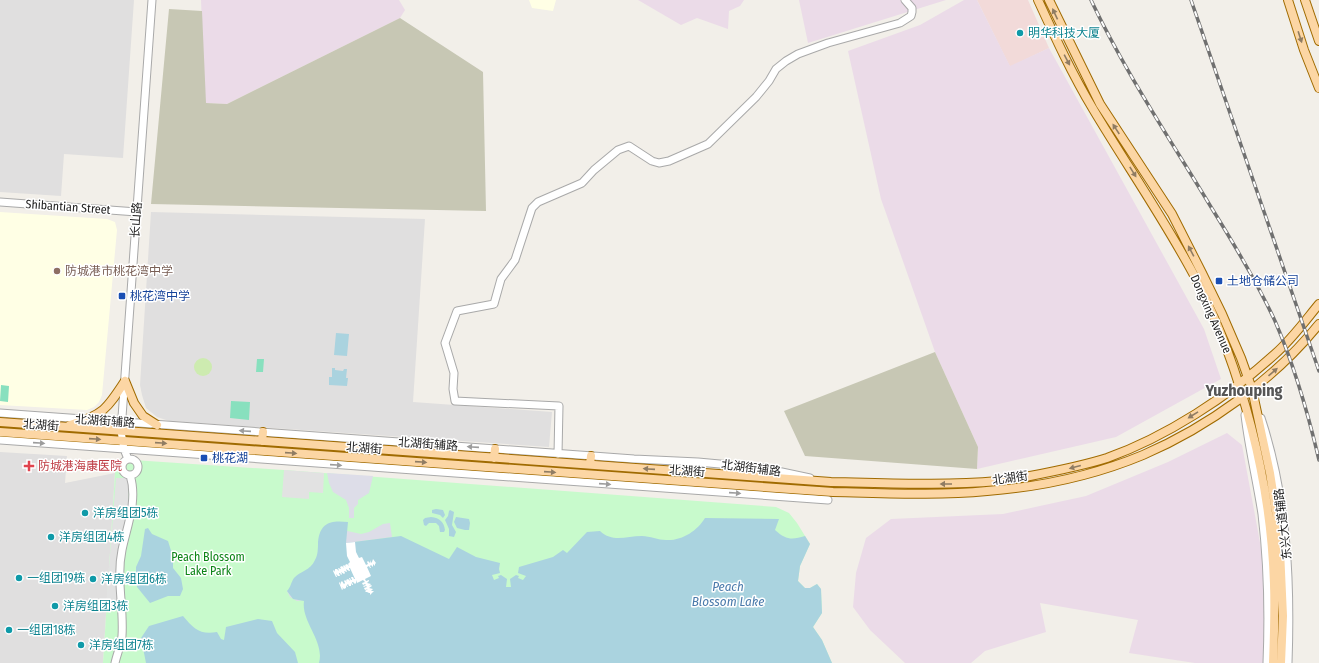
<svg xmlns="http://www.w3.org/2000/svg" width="1319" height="663" font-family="'Fira Sans Condensed','Noto Sans SC',sans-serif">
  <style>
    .residential { fill: #e0dfdf }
    .commercial { fill: #f2dad9 }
    .industrial { fill: #ebdbe8 }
    .education { fill: #ffffe5 }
    .construction { fill: #c7c7b4 }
    .grass { fill: #cdebb0 }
    .park { fill: #c8facc }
    .pitch { fill: #88e0be }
    .parking { fill: #e2e2e2 }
    .plaza { fill: #dddde8 }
    .water { fill: #aad3df }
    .pier { fill: #fff }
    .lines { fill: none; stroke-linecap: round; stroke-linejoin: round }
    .minor-casing { stroke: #a9a9a9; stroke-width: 9 }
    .major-casing { stroke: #a06b00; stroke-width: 10 }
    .minor { stroke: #fff; stroke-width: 7 }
    .major { stroke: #fcd6a4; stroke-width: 8 }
    .rail-casing { stroke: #707070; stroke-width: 3.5 }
    .rail { stroke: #fff; stroke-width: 2; stroke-dasharray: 6; stroke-linecap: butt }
    .oneway { fill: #8f7c63 }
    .oneway2 { fill: #9c9c9c }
    .culture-dot { fill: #0f9aa8; stroke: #fff; stroke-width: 1.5 }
    .education-dot { fill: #8d6e63; stroke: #fff; stroke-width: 1.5 }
    .transit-dot { fill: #1a4fb4; stroke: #fff; stroke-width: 1.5 }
    .health-dot { fill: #e0444e; stroke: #fff; stroke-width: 1.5 }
    .labels { text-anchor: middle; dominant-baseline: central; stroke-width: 3; stroke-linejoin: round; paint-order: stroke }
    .culture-label { font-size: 12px; fill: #0d838f; stroke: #fff; text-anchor: start }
    .street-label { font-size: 12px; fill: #222; stroke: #fff }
    .education-label { font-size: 12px; fill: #785e54; stroke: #fff; text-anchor: start }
    .transit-label { font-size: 12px; fill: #164399; stroke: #fff; text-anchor: start }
    .health-label { font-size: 12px; fill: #be3a42; stroke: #fff; text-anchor: start }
    .park-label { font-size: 12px; fill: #0c8416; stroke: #fff }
    .water-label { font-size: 13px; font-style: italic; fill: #4a7aab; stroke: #fff }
    .district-label { font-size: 16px; font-weight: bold; fill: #555; stroke: #fff }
  </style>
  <rect width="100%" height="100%" fill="#f2efe9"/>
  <!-- residential -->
  <path class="residential" d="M0 0H134L123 158 64 154 61 196 0 192Z
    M151 212 425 219 413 402 552 412 549 447 169 421 157 417 146 408 142 395 140 385Z
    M0 452 67 456 65 483 115 473 103 663H0Z"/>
  <!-- commercial -->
  <path class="commercial" d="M977 0H1028L1049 48 1010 67Z"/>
  <!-- industrial -->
  <path class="industrial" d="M201 0H399L405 10 400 18 227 104 205 103Z
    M638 0H744L740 6 729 11 728 29 697 18 681 25Z
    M799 0H946L808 43Z
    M964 0H977L1010 66 1049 48 1204 329 1221 379 1116 437 977 469 978 447 935 352 881 199 848 51 920 25Z
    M1227 433 1242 445 1266 575 1264 663H1195L1129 653 1138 620 1040 603 1046 632 985 651 971 663H905L870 630 853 607 856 573 866 538 891 519 1003 514 1086 496 1168 462Z"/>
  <!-- education -->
  <path class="education" d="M529 0H556L553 11 532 8Z
    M0 212 107 219 115 222 117 230 102 395 99 402 94 407 87 410 0 405Z"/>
  <!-- construction -->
  <path class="construction" d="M169 9 202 11 206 103 227 104 400 18 483 72 486 211 151 204Z
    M935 352 978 447 977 469 805 456 784 411Z"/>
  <!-- grass -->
  <path class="grass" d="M194 367a9 9 0 1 1 18 0a9 9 0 1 1-18 0Z"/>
  <!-- park -->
  <path class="park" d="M118 459 284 470 776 507 789 513 797 523 810 544 800 566 798 581 805 588H810L817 584 821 589 822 613 813 627 822 640 832 663H103L115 473Z"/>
  <!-- pitch -->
  <path class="pitch" d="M257 359H264L263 372H256Z
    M1 385 9 386 8 402 0 401Z
    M231 401 250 402 249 420 230 418Z"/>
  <!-- parking -->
  <path class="parking" d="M284 470 324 473 323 493 309 492V499L282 497Z
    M116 478H128L129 516 118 605H106Z"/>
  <!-- plaza -->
  <path class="plaza" d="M327 473 373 476 369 493 358 500V504L354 508V518H349V508L346 500 333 492 329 483Z
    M390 523 392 537 355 542 304 600 297 601 290 597 287 591 292 589 343 530 361 534 369 532 383 524Z"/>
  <!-- water -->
  <path class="water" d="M336 333 349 334 347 356 334 355Z
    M332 368H335V370L343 371 344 369H347L346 378H348L347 386 329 385V377H332Z
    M436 509 443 510 445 515 443 518 440 515 432 513V510Z
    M450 510 454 512 452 525 456 532 454 537 449 536V529L445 520 448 516 449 511Z
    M431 517C440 518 444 522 445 530L444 532H440L439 526 436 523H429L426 526 424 525 423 520 425 518Z
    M456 517 469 519 470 523 469 530H465L457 528 454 522Z
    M705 518 779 519 775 530C786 540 792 540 805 536L810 544 800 566 798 581 805 588H810L817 584 821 589 822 613 813 627 822 640 832 663H319C325 641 301 622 304 601L293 599 287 591C291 587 291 582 294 578 300 571 310 571 315 560 318 555 318 548 318 542 320 522 331 520 348 522L346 543 401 536 449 559 457 547 476 557 500 563 499 569 500 573 492 575 494 580 499 578 498 576 501 575 507 579 506 587H511L510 579 516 575 519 576 518 578 523 580 526 576 518 573 519 567 553 557 563 550 567 553 587 532 600 531C613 543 626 536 642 536 650 536 658 540 666 540 682 541 697 531 705 518Z
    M148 528 152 534 168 541 173 557V568L181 578 183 589 180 596H168L150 603 137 587 136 577V567L141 556 145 529Z
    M183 616C194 629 200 635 217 632L221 639 224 640 226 627 258 619 272 621 277 633 295 652 298 663H146L141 638 149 626Z"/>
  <!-- pier -->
  <path class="pier" d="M355 542 356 552 359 558 362 557 366 565 368 564 367 562 368 561 370 563V560L371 563 372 562 373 559 376 563 375 564V566L373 564V567L371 565 370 566 371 568H370L369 566 367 567 371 576 365 579 366 581 369 580V581L367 583 371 584 369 586 371 585 372 586 369 588 373 589 371 591H374L370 595V593H367L369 592H366L365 591 368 589 365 590 364 588 367 587 366 586 364 587 363 586 366 585 365 584 363 585 362 583 365 582 363 580 357 583 356 580V583L355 584 353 582H352L353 585H352L351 583V586H349L348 584 347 585 348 587H347L346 585V588L344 589 342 587 343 589 342 590 339 583 340 582 341 585V582L342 581 344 584 345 583 344 581 345 580 347 582 346 580 348 579 350 581 349 578H350L351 580H352L351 577H353L354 579H355L350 568H349L350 571H349L346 569 347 572 344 571 345 573 344 574 341 572 342 574 341 575 340 573H339L340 576H338L336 574 337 577H336L333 571 334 570 335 572V569H337L339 571 338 568 341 569 340 567 342 566 344 568 343 566 344 565 346 567 345 565 347 564 349 566 348 564 350 562 347 556 346 543Z"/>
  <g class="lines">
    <defs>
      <path id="minor" d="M0 202 137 212
        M0 413 634 459 698 462 763 468 810 478
        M1245 415C1249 449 1257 481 1262 514 1268 564 1269 613 1267 663
        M1261 418C1287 497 1291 580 1288 663
        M0 440 828 500
        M558 454 559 406 455 401 453 389 454 373 445 343 457 311 494 304 501 279 515 260 532 208 538 202 582 183 594 170 618 150 629 146 652 161 659 163 669 161 708 144 756 97 769 81 776 69 786 61 798 54 828 43 900 23 911 16 912 12V8L905 0
        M122 467a8 8 0 1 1 16 0a8 8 0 1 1-16 0Z
        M128 459 124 449 121 431 152 0
        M115 663C117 654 121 645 122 636 124 607 116 579 122 550 127 526 138 500 130 475"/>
      <path id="major" d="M1038 0C1055 37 1072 74 1093 109 1127 166 1165 220 1196 279 1242 369 1271 482 1274 584 1275 610 1274 637 1273 663
        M1049 0 1100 104 1172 214 1202 273 1222 314 1241 358 1252 389 1270 473 1276 511 1280 550 1283 616 1281 663
        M1288 0 1304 50 1319 88
        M1305 0 1319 41
        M125 381 134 403 143 416 157 425
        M0 422 831 482C887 483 942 486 998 481 1008 480 1019 478 1030 476 1056 471 1082 466 1107 458 1166 437 1229 396 1275 354 1292 339 1305 321 1319 304
        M70 425C103 415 107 409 125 381
        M0 432 833 492C884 493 936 496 987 491 1039 487 1095 475 1143 455 1208 427 1275 379 1319 324
        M262 441 263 432
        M494 458 495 449
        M590 464 591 456"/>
    </defs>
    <!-- minor casing -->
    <use href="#minor" class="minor-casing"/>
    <!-- major casing -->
    <use href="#major" class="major-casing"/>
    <!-- minor -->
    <use href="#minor" class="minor"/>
    <!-- major -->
    <use href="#major" class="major"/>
    <defs>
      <path id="rail" d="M1091 0C1125 72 1170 139 1211 207 1234 244 1257 282 1275 321 1294 365 1308 413 1319 460
        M1191 0 1319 371"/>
    </defs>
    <!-- rail casing -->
    <use href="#rail" class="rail-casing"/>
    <!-- rail -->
    <use href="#rail" class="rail"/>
  </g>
  <!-- one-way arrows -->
  <defs><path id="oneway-solid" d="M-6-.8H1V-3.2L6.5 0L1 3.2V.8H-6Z"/></defs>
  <g class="oneway">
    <use href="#oneway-solid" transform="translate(1055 14) rotate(-115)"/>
    <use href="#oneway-solid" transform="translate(1300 37) rotate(72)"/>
    <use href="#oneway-solid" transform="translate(1067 60) rotate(62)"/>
    <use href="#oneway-solid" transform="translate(1116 129) rotate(-123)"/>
    <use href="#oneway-solid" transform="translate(1133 172) rotate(58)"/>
    <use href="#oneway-solid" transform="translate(1191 251) rotate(-118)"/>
    <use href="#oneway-solid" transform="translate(1273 372) rotate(-41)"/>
    <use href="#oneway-solid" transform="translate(1193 415) rotate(148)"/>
    <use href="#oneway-solid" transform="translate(95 439) rotate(4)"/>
    <use href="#oneway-solid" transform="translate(161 443) rotate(4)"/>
    <use href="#oneway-solid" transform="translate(291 453) rotate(4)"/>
    <use href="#oneway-solid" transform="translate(421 462) rotate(4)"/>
    <use href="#oneway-solid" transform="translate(1075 467) rotate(165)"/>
    <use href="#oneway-solid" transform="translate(649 469) rotate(-176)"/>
    <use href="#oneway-solid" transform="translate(550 472) rotate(4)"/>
    <use href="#oneway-solid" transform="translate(946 484) rotate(-180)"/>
  </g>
  <g class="oneway2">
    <use href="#oneway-solid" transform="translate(245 431) rotate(-176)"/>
    <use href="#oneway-solid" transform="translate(39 443) rotate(4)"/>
    <use href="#oneway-solid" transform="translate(473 447) rotate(-176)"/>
    <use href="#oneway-solid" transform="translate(336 465) rotate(4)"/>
    <use href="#oneway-solid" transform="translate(605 484) rotate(4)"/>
    <use href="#oneway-solid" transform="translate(735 493) rotate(4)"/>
  </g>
  <!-- markers -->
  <g class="culture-dot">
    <circle cx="1020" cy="33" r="4"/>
    <circle cx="85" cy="513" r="4"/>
    <circle cx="51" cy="537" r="4"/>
    <circle cx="19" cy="578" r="4"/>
    <circle cx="93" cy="579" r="4"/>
    <circle cx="55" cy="606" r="4"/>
    <circle cx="9" cy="630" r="4"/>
    <circle cx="81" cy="645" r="4"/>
  </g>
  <circle class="education-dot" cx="57" cy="271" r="4"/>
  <g class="transit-dot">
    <rect x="1215" y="277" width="8" height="8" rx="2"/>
    <rect x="118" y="292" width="8" height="8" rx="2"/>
    <rect x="200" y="454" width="8" height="8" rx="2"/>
  </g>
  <path class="health-dot" d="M27 460h4v4h4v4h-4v4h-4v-4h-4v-4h4z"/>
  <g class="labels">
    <!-- culture labels -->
    <g class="culture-label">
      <text x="1028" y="33">明华科技大厦</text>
      <text x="93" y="513">洋房组团5栋</text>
      <text x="59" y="537">洋房组团4栋</text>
      <text x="27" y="578">一组团19栋</text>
      <text x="101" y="579">洋房组团6栋</text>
      <text x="63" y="606">洋房组团3栋</text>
      <text x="17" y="630">一组团18栋</text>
      <text x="89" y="645">洋房组团7栋</text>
    </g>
    <!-- street labels -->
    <g class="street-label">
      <text transform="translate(68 207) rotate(4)">Shibantian Street</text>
      <text transform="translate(136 220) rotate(-86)">长山路</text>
      <text transform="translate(1211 314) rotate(66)">Dongxing Avenue</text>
      <text transform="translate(105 421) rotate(4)">北湖街辅路</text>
      <text transform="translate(41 425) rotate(4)">北湖街</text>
      <text transform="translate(428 444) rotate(4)">北湖街辅路</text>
      <text transform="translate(364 448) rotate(4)">北湖街</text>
      <text transform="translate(751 468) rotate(7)">北湖街辅路</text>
      <text transform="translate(687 471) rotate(4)">北湖街</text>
      <text transform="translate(1010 478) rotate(-8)">北湖街</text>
      <text transform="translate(1283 524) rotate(-97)">东兴大道辅路</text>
    </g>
    <!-- education labels -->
    <g class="education-label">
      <text x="65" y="271">防城港市桃花湾中学</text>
    </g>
    <!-- transit labels -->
    <g class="transit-label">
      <text x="1227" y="281">土地仓储公司</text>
      <text x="130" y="296">桃花湾中学</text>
      <text x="212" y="458">桃花湖</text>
    </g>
    <!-- health labels -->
    <g class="health-label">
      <text x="38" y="466">防城港海康医院</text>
    </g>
    <!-- park labels -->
    <g class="park-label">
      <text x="208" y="557">Peach Blossom<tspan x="208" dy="14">Lake Park</tspan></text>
    </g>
    <!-- water labels -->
    <g class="water-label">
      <text x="728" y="586">Peach<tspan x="728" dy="15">Blossom Lake</tspan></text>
    </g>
    <!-- district labels -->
    <g class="district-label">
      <text x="1244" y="390">Yuzhouping</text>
    </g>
  </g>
</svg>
